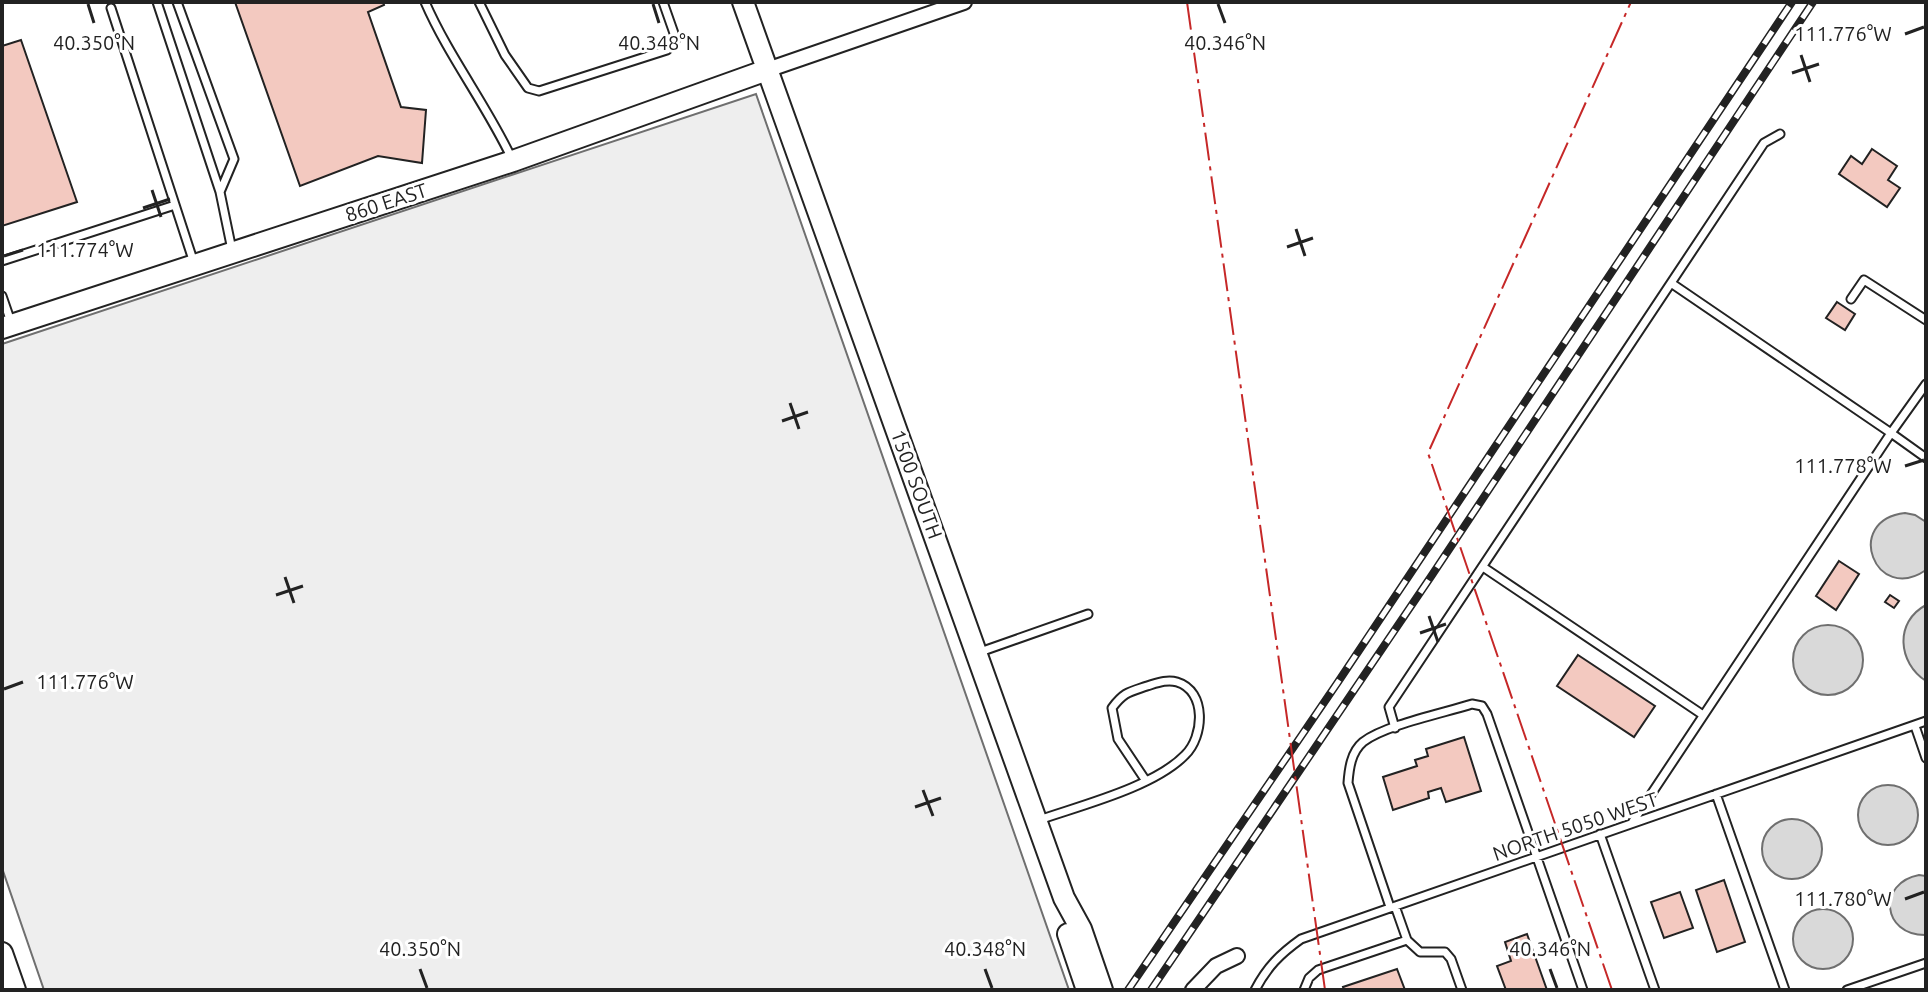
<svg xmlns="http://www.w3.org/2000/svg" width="1928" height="992" font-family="Ubuntu,sans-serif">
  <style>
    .green { fill: #eee; stroke: #6f6f6f; stroke-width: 2 }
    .water { fill: #d9d9d9; stroke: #6f6f6f; stroke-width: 2 }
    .building { fill: #f3c9c0; stroke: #222; stroke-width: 2 }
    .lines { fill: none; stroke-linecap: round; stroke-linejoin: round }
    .lane-casing { stroke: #222; stroke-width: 11 }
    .street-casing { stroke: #222; stroke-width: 18 }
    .secondary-casing { stroke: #222; stroke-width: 24 }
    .lane { stroke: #fff; stroke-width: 7 }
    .street { stroke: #fff; stroke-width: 14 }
    .secondary { stroke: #fff; stroke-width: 20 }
    .rail-casing { stroke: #222; stroke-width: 8 }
    .rail { stroke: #fff; stroke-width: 5; stroke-dasharray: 15; stroke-linecap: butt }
    .power { stroke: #c62828; stroke-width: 2; stroke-dasharray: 28 6 4 6; stroke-linecap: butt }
    .ticks { fill: none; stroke: #222; stroke-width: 3 }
    .labels { text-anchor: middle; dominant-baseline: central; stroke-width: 6; stroke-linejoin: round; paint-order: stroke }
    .street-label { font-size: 20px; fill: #222; stroke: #fff }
    .ticks-label { font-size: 20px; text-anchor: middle; fill: #222; stroke: #fff; stroke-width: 6; stroke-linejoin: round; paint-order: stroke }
  </style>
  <rect width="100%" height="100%" fill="#fff"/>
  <!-- green -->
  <path class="green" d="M756 94 1069 990H44L2 868V344Z"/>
  <!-- water -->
  <path class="water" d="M1905 513 1915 515 1926 522V570C1875 605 1843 520 1905 513Z
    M1926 605V681C1898 663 1894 622 1926 605Z
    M1793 660a35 35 0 1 1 70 0a35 35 0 1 1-70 0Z
    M1858 815a30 30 0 1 1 60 0a30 30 0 1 1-60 0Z
    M1762 849a30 30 0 1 1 60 0a30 30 0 1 1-60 0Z
    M1919 875 1926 876 1925 935C1882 935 1877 883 1919 875Z
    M1793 939a30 30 0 1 1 60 0a30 30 0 1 1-60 0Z"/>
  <!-- building -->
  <path class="building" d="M235 2H383L384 5 368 12 401 107 426 110 422 163 378 156 300 186Z
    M21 40 77 202 2 226V46Z
    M1872 149 1897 166 1888 180 1900 188 1887 207 1839 174 1851 156 1862 164Z
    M1837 302 1855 314 1845 330 1826 318Z
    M1839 561 1859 574 1836 610 1816 596Z
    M1890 595 1899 601 1894 608 1885 602Z
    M1578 655 1655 706 1634 737 1557 686Z
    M1464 737 1481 791 1446 802 1441 788 1428 792 1429 798 1393 810 1383 777 1417 766 1415 760 1428 756 1426 749Z
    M1724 880 1745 942 1717 952 1696 890Z
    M1680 892 1693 928 1664 938 1651 902Z
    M1527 934 1547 990H1506L1497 966 1511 961 1505 942Z
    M1397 969 1405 990H1344L1343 987Z"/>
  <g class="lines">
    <defs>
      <path id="lane" d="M157 2 220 192
        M177 2 234 159 220 192 232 250
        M425 2C449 57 486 104 512 159
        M479 2 505 55 528 88 539 91 667 50 676 39 663 2
        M111 8 194 263
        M2 261 175 205
        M2 296 11 322
        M1851 299 1864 280 1926 320
        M1926 384 1891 433 1926 458
        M1483 567 1703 715
        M980 652 1088 614
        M1915 726 1926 758
        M1395 728 1389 707 1764 143 1780 134
        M1716 794 1785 990
        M1039 820C1082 805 1154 787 1185 755 1204 737 1207 691 1177 682 1167 679 1157 683 1147 686 1129 692 1124 692 1112 708L1118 739 1146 781
        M1632 823 1891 433 1671 283
        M1600 834 1655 990
        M1390 907 1348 783C1349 769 1351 752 1363 742 1385 725 1444 713 1472 704L1482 706 1487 714 1583 990
        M1407 940 1420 952H1445L1451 959 1462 990
        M1255 990C1267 967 1280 954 1301 939L1926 721
        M1304 990 1309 978 1318 970 1407 940 1395 906
        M1847 990 1926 963"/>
      <path id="street" d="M767 70 964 2
        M1193 990 1216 966 1237 956"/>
      <path id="secondary" d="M743 2 1064 898 1081 929 1102 990
        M2 328 513 161 767 70
        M1068 934 1087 990
        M2 953 15 990"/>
    </defs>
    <!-- lane casing -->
    <use href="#lane" class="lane-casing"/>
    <!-- street casing -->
    <use href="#street" class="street-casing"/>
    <!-- secondary casing -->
    <use href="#secondary" class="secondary-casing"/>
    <!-- lane -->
    <use href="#lane" class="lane"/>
    <!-- street -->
    <use href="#street" class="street"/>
    <!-- secondary -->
    <use href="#secondary" class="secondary"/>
    <defs>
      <path id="rail" d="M1128 990 1338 682 1792 2
        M1151 990 1432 575 1813 2"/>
    </defs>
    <!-- rail casing -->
    <use href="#rail" class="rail-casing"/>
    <!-- rail -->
    <use href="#rail" class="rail"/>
    <!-- power -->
    <path class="power" d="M1187 2 1325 990
      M1612 990 1428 453 1631 2"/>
  </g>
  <!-- ticks -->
  <path class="ticks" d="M88 4 94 23M653 4 659 23M1218 4 1225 23M1905 34 1924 27M1801 55 1810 82M1792 73 1819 64M152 190 161 217M143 208 170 199M1296 229 1305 256M1287 247 1313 238M4 256 23 250M790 403 799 429M782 421 808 412M1905 466 1924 460M285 577 294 603M276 595 303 586M1429 616 1438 642M1420 633 1446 624M4 689 23 682M923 790 933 816M915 807 941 798M1905 899 1924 892M420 969 427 988M985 969 992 988M1550 969 1557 988"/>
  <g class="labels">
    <!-- street labels -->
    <g class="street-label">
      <text transform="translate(386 202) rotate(-18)">860 EAST</text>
      <text transform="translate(917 484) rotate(70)">1500 SOUTH</text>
      <text transform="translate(1575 826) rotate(-19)">NORTH 5050 WEST</text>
    </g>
  </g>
  <g class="ticks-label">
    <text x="1843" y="41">111.776°W</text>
    <text x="94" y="50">40.350°N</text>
    <text x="659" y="50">40.348°N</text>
    <text x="1225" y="50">40.346°N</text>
    <text x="85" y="257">111.774°W</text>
    <text x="1843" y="473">111.778°W</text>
    <text x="85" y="689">111.776°W</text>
    <text x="1843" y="906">111.780°W</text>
    <text x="420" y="956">40.350°N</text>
    <text x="985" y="956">40.348°N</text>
    <text x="1550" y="956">40.346°N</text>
  </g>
  <!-- border -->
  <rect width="1928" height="992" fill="none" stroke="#222222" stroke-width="8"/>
</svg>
